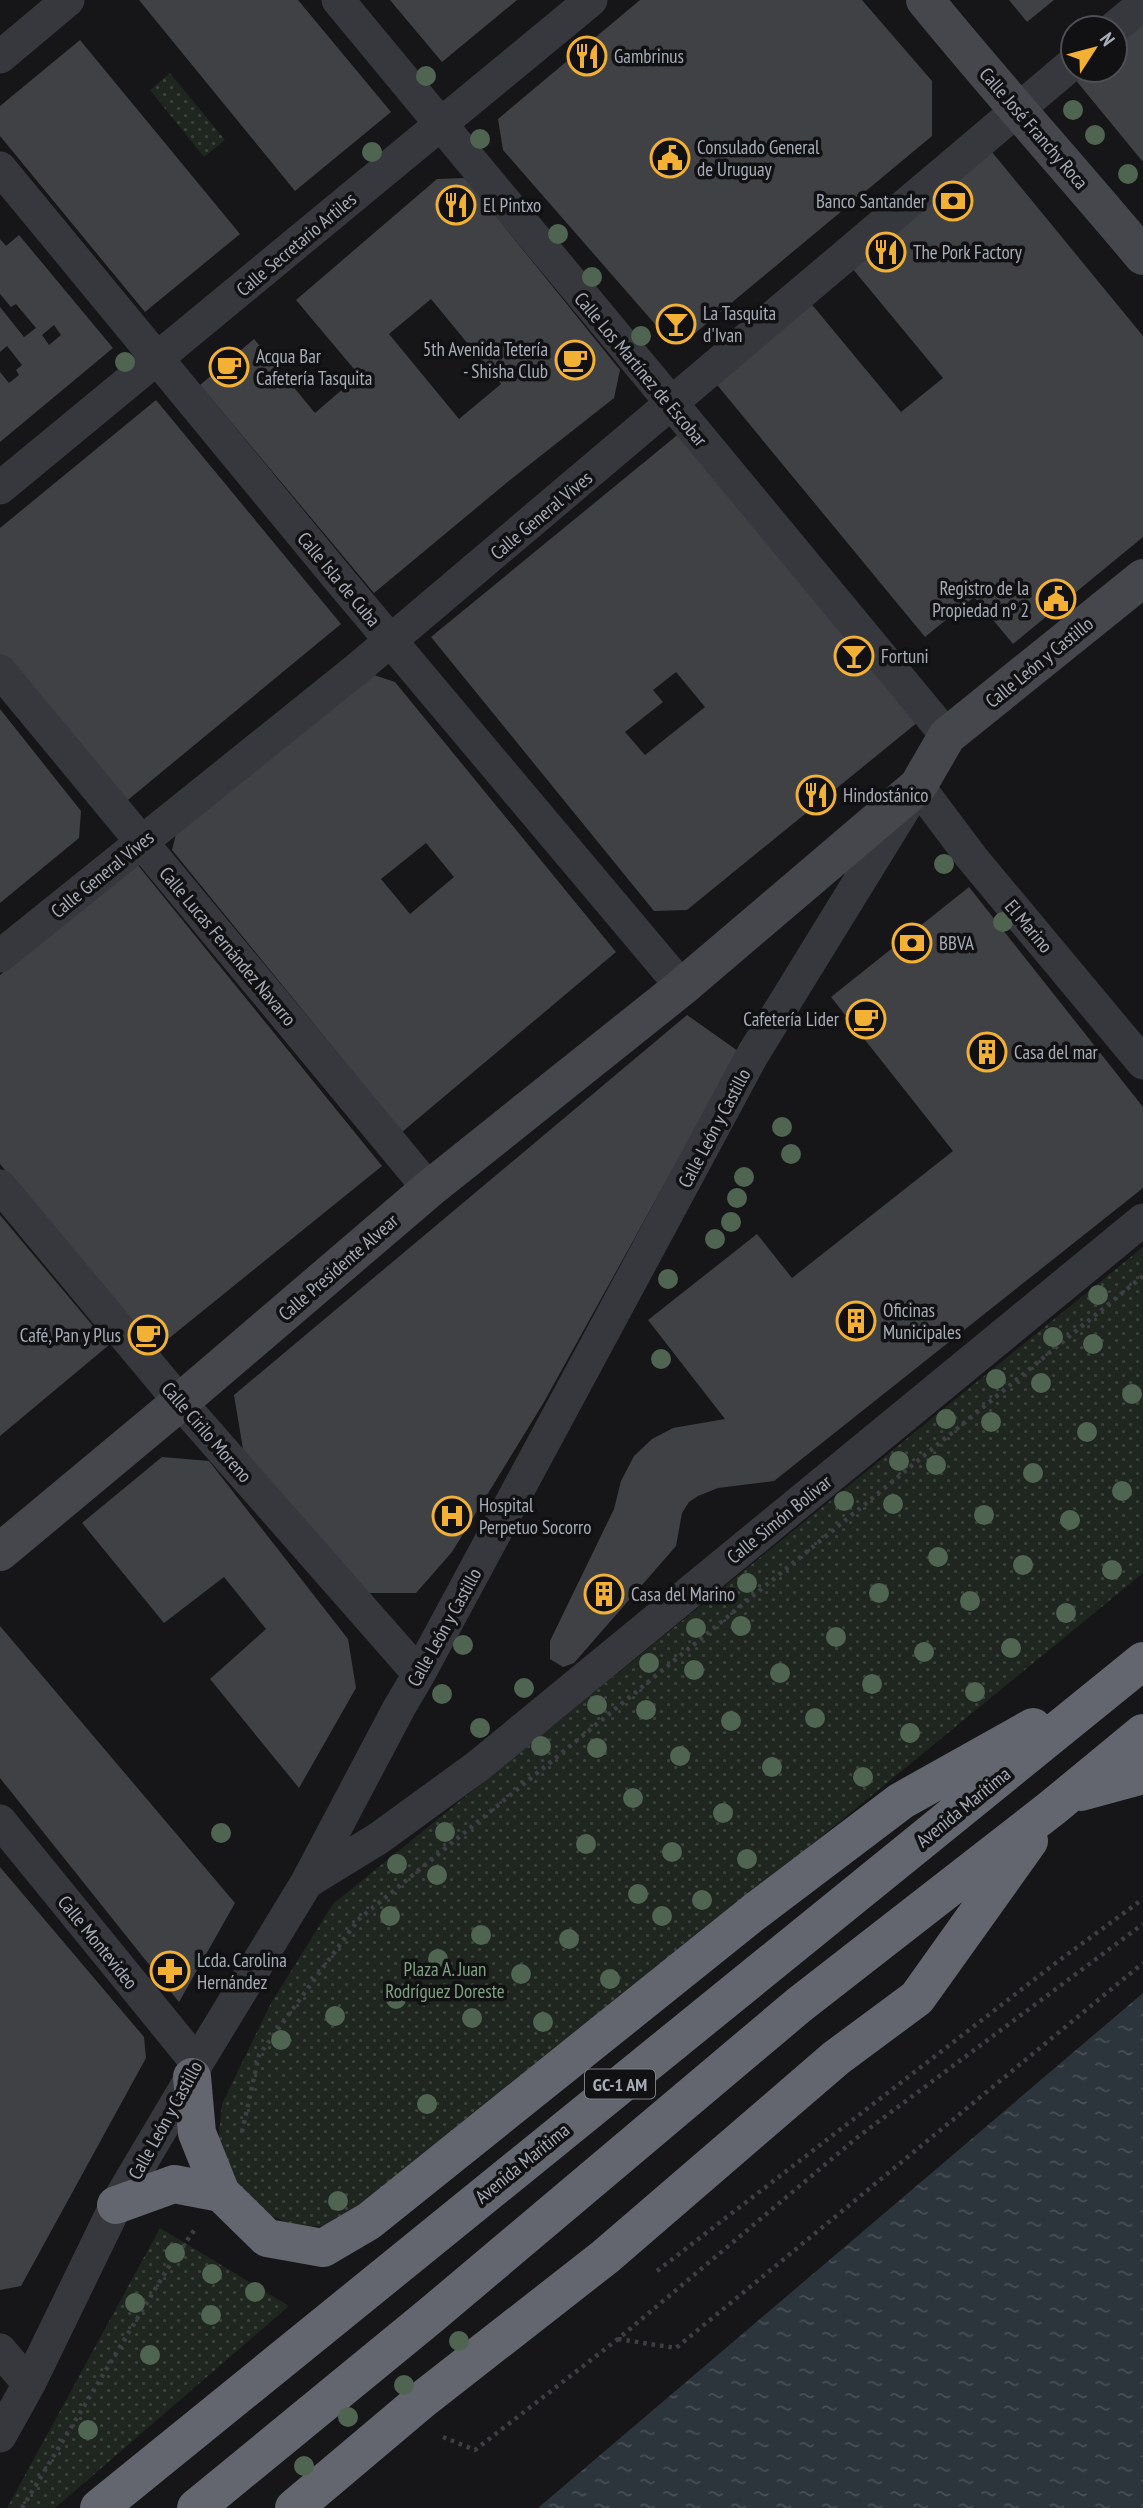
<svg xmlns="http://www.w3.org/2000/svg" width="1143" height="2508" font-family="'PT Sans Narrow',sans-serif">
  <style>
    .park { fill: url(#park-dots) }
    .water { fill: url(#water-ripples) }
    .building { fill: #404145; fill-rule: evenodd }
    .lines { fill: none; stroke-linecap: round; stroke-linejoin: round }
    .path { stroke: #3d3f44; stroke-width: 4.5; stroke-dasharray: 3.5 5; stroke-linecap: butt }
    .street { stroke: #37383d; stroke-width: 33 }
    .secondary { stroke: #45474d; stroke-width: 38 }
    .highway { stroke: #63666e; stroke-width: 38 }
    .tree { fill: #506452 }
    .labels { text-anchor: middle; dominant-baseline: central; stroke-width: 7; stroke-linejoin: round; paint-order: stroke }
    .shield { fill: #111113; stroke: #7b7e86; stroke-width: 2 }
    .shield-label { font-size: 18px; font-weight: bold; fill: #a8adb8 }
    .poi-label { font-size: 19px; fill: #a8adb8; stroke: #111113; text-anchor: start }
    .street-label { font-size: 19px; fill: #a8adb8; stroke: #111113 }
    .park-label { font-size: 19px; fill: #7fa381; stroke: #111113 }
  </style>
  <defs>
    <pattern id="park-dots" width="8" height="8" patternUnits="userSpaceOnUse" patternTransform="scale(1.75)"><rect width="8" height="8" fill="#1e261f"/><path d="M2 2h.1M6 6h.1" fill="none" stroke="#3c433d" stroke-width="1.8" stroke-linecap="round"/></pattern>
    <pattern id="water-ripples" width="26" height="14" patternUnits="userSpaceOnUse" patternTransform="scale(1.75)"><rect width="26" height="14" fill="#2c353c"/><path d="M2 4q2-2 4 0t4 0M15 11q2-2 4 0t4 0" fill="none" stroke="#485056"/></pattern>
  </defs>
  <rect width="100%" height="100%" fill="#161618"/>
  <!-- park -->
  <path class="park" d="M170 73 225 140 204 157 150 90Z
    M1143 1247V1573L360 2215 326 2226H294L260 2210 231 2179 217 2154 222 2104 271 2003 333 1904Z
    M160 2228 289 2306 55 2508H7Z"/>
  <!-- water -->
  <path class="water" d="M1143 1993V2508H538Z"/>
  <!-- building -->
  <path class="building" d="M139 0H298L391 112 295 191Z
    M390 0H517L442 62Z
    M640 0H862L932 81V136L694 334 661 331 503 150 498 119Z
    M1009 0H1054L1027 22Z
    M1143 21V162L1074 78 1084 70H1115V44Z
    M80 40 240 234 145 312 0 136V106Z
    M992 152 1143 336V537L1013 644 974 597 925 637 713 380 809 301 901 412 943 378 852 268Z
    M465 178 620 370 614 398 510 480 374 593 200 385 254 339 315 413 359 375 296 300 437 179ZM431 299 501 384 459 419 389 334Z
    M19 235 113 348 0 442V372L9 383 19 375 16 370 22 365 7 346 0 352V307L24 337 36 328 16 304 11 307 0 294V239L6 246ZM54 325 61 335 49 345 42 335Z
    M156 400 341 624 123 804 0 654V528Z
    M681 432 918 722 687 910 654 911 431 637ZM676 672 705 707 645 755 625 732 663 702 653 690Z
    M374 675 395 682 616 952 402 1132 172 850 176 834ZM426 843 454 877 410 914 381 879Z
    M0 709 81 811 79 838 0 903Z
    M137 864 382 1166 152 1352 0 1164V975Z
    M969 887 1143 1107V1188L774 1481 718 1488 698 1496 689 1502 682 1513 676 1546 574 1663 563 1667 550 1659V1641L614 1509 621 1481 634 1456 652 1439 673 1428 725 1419 648 1320 757 1234 792 1278 953 1151 831 997Z
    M687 1015 738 1051 544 1402 452 1552 416 1593H369L244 1455 234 1395Z
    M0 1215 109 1345 0 1436Z
    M162 1457 209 1461 348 1639 356 1688 299 1788 210 1679 266 1629 224 1577 164 1623 82 1523Z
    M0 1626 235 1903 179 2002 0 1778Z
    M0 1867 144 2037 146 2058 21 2286 0 2290Z"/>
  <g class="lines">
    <!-- path -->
    <path class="path" d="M242 2132 259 2055 358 1920 1143 1276
      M657 2271 1057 1962 1143 1899
      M618 2339 676 2348 1143 1963
      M443 2437 475 2450 618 2339 859 2136 1143 1924
      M22 2508 168 2268 195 2229"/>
    <!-- street -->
    <path class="street" d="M338 0 947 736
      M1114 28 1143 4
      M0 57 68 0
      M0 168 343 584 682 987
      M0 488 591 0
      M0 671 429 1189
      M0 956 357 669 1073 63
      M0 1186 180 1402 419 1674
      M0 1821 197 2063
      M309 1881 379 1838 478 1766 1143 1220
      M0 2350 29 2384
      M0 2436 29 2384 116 2205 192 2077 197 2063 307 1882 399 1708 419 1674 753 1054 918 786 972 858 1143 1063"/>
    <!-- secondary -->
    <path class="secondary" d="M925 0C996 87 1071 170 1143 256
      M0 1552 180 1402 429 1189 682 987 918 786 947 736 1143 578"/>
    <!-- highway -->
    <path class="highway" d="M1081 1792 1143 1775
      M192 2077 197 2133 221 2193 267 2238 323 2248 369 2221 753 1913 901 1801 1033 1727
      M116 2205 174 2184 221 2193
      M99 2508 1143 1661
      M196 2508 430 2316 799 2005 1052 1808 1143 1733
      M294 2508 422 2400 605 2257 836 2058 917 1998 1029 1841"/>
  </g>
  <!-- trees -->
  <g class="tree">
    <circle cx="426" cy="76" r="10"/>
    <circle cx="1073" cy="110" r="10"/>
    <circle cx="1095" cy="135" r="10"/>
    <circle cx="480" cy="139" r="10"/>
    <circle cx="372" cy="152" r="10"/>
    <circle cx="1128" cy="174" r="10"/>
    <circle cx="558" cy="234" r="10"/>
    <circle cx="592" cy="277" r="10"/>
    <circle cx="641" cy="336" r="10"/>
    <circle cx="125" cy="362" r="10"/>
    <circle cx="944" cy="864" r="10"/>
    <circle cx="1003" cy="922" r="10"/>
    <circle cx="782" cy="1127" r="10"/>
    <circle cx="791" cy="1154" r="10"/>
    <circle cx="744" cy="1177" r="10"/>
    <circle cx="737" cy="1198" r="10"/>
    <circle cx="731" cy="1222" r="10"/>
    <circle cx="715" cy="1239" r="10"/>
    <circle cx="668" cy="1279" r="10"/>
    <circle cx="1098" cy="1295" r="10"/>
    <circle cx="1053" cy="1337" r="10"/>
    <circle cx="1093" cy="1344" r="10"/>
    <circle cx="661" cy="1359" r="10"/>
    <circle cx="996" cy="1379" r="10"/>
    <circle cx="1041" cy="1383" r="10"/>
    <circle cx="1132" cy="1394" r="10"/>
    <circle cx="946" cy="1419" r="10"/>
    <circle cx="991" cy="1422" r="10"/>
    <circle cx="1087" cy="1432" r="10"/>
    <circle cx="899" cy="1461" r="10"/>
    <circle cx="936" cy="1465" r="10"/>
    <circle cx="1033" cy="1473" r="10"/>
    <circle cx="1122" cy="1491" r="10"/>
    <circle cx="844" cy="1501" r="10"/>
    <circle cx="893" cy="1504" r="10"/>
    <circle cx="984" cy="1515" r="10"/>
    <circle cx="1070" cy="1520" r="10"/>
    <circle cx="938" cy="1557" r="10"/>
    <circle cx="1023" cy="1565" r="10"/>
    <circle cx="1112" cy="1570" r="10"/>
    <circle cx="747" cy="1583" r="10"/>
    <circle cx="879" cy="1593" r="10"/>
    <circle cx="970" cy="1601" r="10"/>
    <circle cx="1066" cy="1613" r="10"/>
    <circle cx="741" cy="1626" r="10"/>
    <circle cx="696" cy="1628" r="10"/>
    <circle cx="836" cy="1637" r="10"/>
    <circle cx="463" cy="1645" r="10"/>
    <circle cx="1011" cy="1648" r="10"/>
    <circle cx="924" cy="1652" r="10"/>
    <circle cx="649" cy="1663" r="10"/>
    <circle cx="694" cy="1670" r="10"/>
    <circle cx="780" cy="1673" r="10"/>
    <circle cx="872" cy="1684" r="10"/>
    <circle cx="524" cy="1688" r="10"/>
    <circle cx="975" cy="1692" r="10"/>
    <circle cx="442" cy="1694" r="10"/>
    <circle cx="597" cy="1705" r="10"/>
    <circle cx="646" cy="1710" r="10"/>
    <circle cx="815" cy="1718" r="10"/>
    <circle cx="731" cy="1721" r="10"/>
    <circle cx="480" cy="1728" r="10"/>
    <circle cx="910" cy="1733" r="10"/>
    <circle cx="541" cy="1746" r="10"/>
    <circle cx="597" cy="1748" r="10"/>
    <circle cx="680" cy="1756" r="10"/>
    <circle cx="772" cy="1767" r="10"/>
    <circle cx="863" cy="1777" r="10"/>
    <circle cx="633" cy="1798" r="10"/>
    <circle cx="723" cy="1813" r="10"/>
    <circle cx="445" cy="1832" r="10"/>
    <circle cx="221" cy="1833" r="10"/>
    <circle cx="586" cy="1844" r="10"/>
    <circle cx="672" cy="1852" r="10"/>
    <circle cx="747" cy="1859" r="10"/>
    <circle cx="397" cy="1864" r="10"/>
    <circle cx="437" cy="1875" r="10"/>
    <circle cx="638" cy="1894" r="10"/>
    <circle cx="702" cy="1900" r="10"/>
    <circle cx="390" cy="1916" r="10"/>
    <circle cx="662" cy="1916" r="10"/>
    <circle cx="481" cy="1935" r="10"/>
    <circle cx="569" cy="1939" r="10"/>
    <circle cx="438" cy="1959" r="10"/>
    <circle cx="521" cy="1974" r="10"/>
    <circle cx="610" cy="1979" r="10"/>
    <circle cx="396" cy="1999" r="10"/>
    <circle cx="335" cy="2016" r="10"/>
    <circle cx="472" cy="2018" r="10"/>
    <circle cx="543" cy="2022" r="10"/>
    <circle cx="281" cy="2040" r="10"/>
    <circle cx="427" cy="2104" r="10"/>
    <circle cx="338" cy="2201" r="10"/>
    <circle cx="175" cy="2253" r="10"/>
    <circle cx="212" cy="2274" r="10"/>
    <circle cx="255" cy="2292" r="10"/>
    <circle cx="135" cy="2303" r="10"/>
    <circle cx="211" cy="2315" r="10"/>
    <circle cx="459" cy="2341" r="10"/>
    <circle cx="150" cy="2355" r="10"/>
    <circle cx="404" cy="2385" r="10"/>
    <circle cx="348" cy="2417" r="10"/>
    <circle cx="88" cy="2430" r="10"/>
    <circle cx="304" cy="2466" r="10"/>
  </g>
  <!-- icons -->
  <defs>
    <symbol id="restaurant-ring" viewBox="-11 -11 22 22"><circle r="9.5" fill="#111113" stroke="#f2b134" stroke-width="1.5"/><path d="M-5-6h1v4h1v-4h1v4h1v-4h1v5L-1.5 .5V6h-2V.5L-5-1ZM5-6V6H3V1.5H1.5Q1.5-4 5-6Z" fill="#f2b134"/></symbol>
    <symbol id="civic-ring" viewBox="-11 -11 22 22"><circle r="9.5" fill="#111113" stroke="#f2b134" stroke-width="1.5"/><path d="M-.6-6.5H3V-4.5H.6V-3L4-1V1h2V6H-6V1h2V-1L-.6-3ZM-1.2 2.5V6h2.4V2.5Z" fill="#f2b134"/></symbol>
    <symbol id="bank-ring" viewBox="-11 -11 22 22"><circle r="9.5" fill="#111113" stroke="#f2b134" stroke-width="1.5"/><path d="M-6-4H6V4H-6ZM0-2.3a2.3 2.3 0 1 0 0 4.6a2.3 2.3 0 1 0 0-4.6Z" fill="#f2b134"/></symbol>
    <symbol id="bar-ring" viewBox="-11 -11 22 22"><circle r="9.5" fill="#111113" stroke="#f2b134" stroke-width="1.5"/><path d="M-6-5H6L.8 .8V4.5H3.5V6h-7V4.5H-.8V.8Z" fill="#f2b134"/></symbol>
    <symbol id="cafe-ring" viewBox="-11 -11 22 22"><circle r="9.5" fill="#111113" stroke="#f2b134" stroke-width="1.5"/><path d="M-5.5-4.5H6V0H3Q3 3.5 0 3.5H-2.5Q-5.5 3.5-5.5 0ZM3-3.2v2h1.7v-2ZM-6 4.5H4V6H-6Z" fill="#f2b134"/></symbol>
    <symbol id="building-ring" viewBox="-11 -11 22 22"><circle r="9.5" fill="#111113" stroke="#f2b134" stroke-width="1.5"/><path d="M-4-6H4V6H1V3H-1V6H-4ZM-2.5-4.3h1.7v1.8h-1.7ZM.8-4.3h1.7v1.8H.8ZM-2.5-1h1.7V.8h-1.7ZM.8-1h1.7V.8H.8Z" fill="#f2b134"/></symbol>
    <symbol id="hospital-ring" viewBox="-11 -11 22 22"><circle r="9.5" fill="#111113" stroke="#f2b134" stroke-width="1.5"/><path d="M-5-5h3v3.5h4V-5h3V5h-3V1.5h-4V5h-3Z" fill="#f2b134"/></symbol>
    <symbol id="pharmacy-ring" viewBox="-11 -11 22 22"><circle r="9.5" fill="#111113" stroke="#f2b134" stroke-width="1.5"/><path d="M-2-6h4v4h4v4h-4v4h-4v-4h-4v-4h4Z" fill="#f2b134"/></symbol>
  </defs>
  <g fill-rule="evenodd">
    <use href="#restaurant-ring" x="565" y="34" width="44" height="44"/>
    <use href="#civic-ring" x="648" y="136" width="44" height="44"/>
    <use href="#bank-ring" x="931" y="179" width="44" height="44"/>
    <use href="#restaurant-ring" x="434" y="183" width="44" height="44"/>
    <use href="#restaurant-ring" x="864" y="230" width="44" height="44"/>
    <use href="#bar-ring" x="654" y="302" width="44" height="44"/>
    <use href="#cafe-ring" x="553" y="338" width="44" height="44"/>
    <use href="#cafe-ring" x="207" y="345" width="44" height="44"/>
    <use href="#civic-ring" x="1034" y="577" width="44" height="44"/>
    <use href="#bar-ring" x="832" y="634" width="44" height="44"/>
    <use href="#restaurant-ring" x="794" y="773" width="44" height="44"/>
    <use href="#bank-ring" x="890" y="921" width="44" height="44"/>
    <use href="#cafe-ring" x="844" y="997" width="44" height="44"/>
    <use href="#building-ring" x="965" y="1030" width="44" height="44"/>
    <use href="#building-ring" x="834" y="1299" width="44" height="44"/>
    <use href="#cafe-ring" x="126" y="1313" width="44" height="44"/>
    <use href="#hospital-ring" x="430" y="1494" width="44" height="44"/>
    <use href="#building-ring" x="582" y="1572" width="44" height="44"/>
    <use href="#pharmacy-ring" x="148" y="1949" width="44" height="44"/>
  </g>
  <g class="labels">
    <!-- shield labels -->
    <rect class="shield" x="585" y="2069.5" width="70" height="29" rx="5"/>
    <g class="shield-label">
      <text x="620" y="2084">GC-1 AM</text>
    </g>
    <!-- poi labels -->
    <g class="poi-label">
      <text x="614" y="56">Gambrinus</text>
      <text x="697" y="147">Consulado General<tspan x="697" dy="22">de Uruguay</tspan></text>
      <text x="926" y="201" text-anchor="end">Banco Santander</text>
      <text x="483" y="205">El Pintxo</text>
      <text x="913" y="252">The Pork Factory</text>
      <text x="703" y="313">La Tasquita<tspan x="703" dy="22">d'Ivan</tspan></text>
      <text x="548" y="349" text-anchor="end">5th Avenida Tetería<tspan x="548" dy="22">- Shisha Club</tspan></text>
      <text x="256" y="356">Acqua Bar<tspan x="256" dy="22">Cafetería Tasquita</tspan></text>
      <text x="1029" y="588" text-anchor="end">Registro de la<tspan x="1029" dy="22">Propiedad nº 2</tspan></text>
      <text x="881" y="656">Fortuni</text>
      <text x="843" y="795">Hindostánico</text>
      <text x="939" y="943">BBVA</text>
      <text x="839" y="1019" text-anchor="end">Cafetería Lider</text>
      <text x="1014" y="1052">Casa del mar</text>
      <text x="883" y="1310">Oficinas<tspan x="883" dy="22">Municipales</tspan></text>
      <text x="121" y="1335" text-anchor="end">Café, Pan y Plus</text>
      <text x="479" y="1505">Hospital<tspan x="479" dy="22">Perpetuo Socorro</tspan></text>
      <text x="631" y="1594">Casa del Marino</text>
      <text x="197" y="1960">Lcda. Carolina<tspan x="197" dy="22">Hernández</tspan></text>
    </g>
    <!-- street labels -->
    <g class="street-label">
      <text transform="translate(1034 128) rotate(49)">Calle José Franchy Roca</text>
      <text transform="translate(296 244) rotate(-40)">Calle Secretario Artiles</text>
      <text transform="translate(641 369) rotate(50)">Calle Los Martínez de Escobar</text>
      <text transform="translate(541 515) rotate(-40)">Calle General Vives</text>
      <text transform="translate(339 579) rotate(50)">Calle Isla de Cuba</text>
      <text transform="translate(1039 662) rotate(-39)">Calle León y Castillo</text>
      <text transform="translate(102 874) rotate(-39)">Calle General Vives</text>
      <text transform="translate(1029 926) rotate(50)">El Marino</text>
      <text transform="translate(228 946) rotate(50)">Calle Lucas Fernández Navarro</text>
      <text transform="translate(714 1128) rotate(-62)">Calle León y Castillo</text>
      <text transform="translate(338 1267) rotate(-41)">Calle Presidente Alvear</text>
      <text transform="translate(207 1432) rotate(49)">Calle Cirilo Moreno</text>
      <text transform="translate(779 1519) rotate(-39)">Calle Simón Bolivar</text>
      <text transform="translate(444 1627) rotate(-61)">Calle León y Castillo</text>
      <text transform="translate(963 1807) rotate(-39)">Avenida Marítima</text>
      <text transform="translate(98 1942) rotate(51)">Calle Montevideo</text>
      <text transform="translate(165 2120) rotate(-61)">Calle León y Castillo</text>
      <text transform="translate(522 2163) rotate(-39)">Avenida Marítima</text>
    </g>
    <!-- park labels -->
    <g class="park-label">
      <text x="445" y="1969">Plaza A. Juan<tspan x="445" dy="22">Rodríguez Doreste</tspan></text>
    </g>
  </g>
  <!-- north arrow -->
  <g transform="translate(1094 49) rotate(54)"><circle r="33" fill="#111113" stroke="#4d4f55" stroke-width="2"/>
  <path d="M0-5L12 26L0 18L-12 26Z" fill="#f2b134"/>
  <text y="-10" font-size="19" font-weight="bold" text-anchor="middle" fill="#a8adb8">N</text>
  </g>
</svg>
